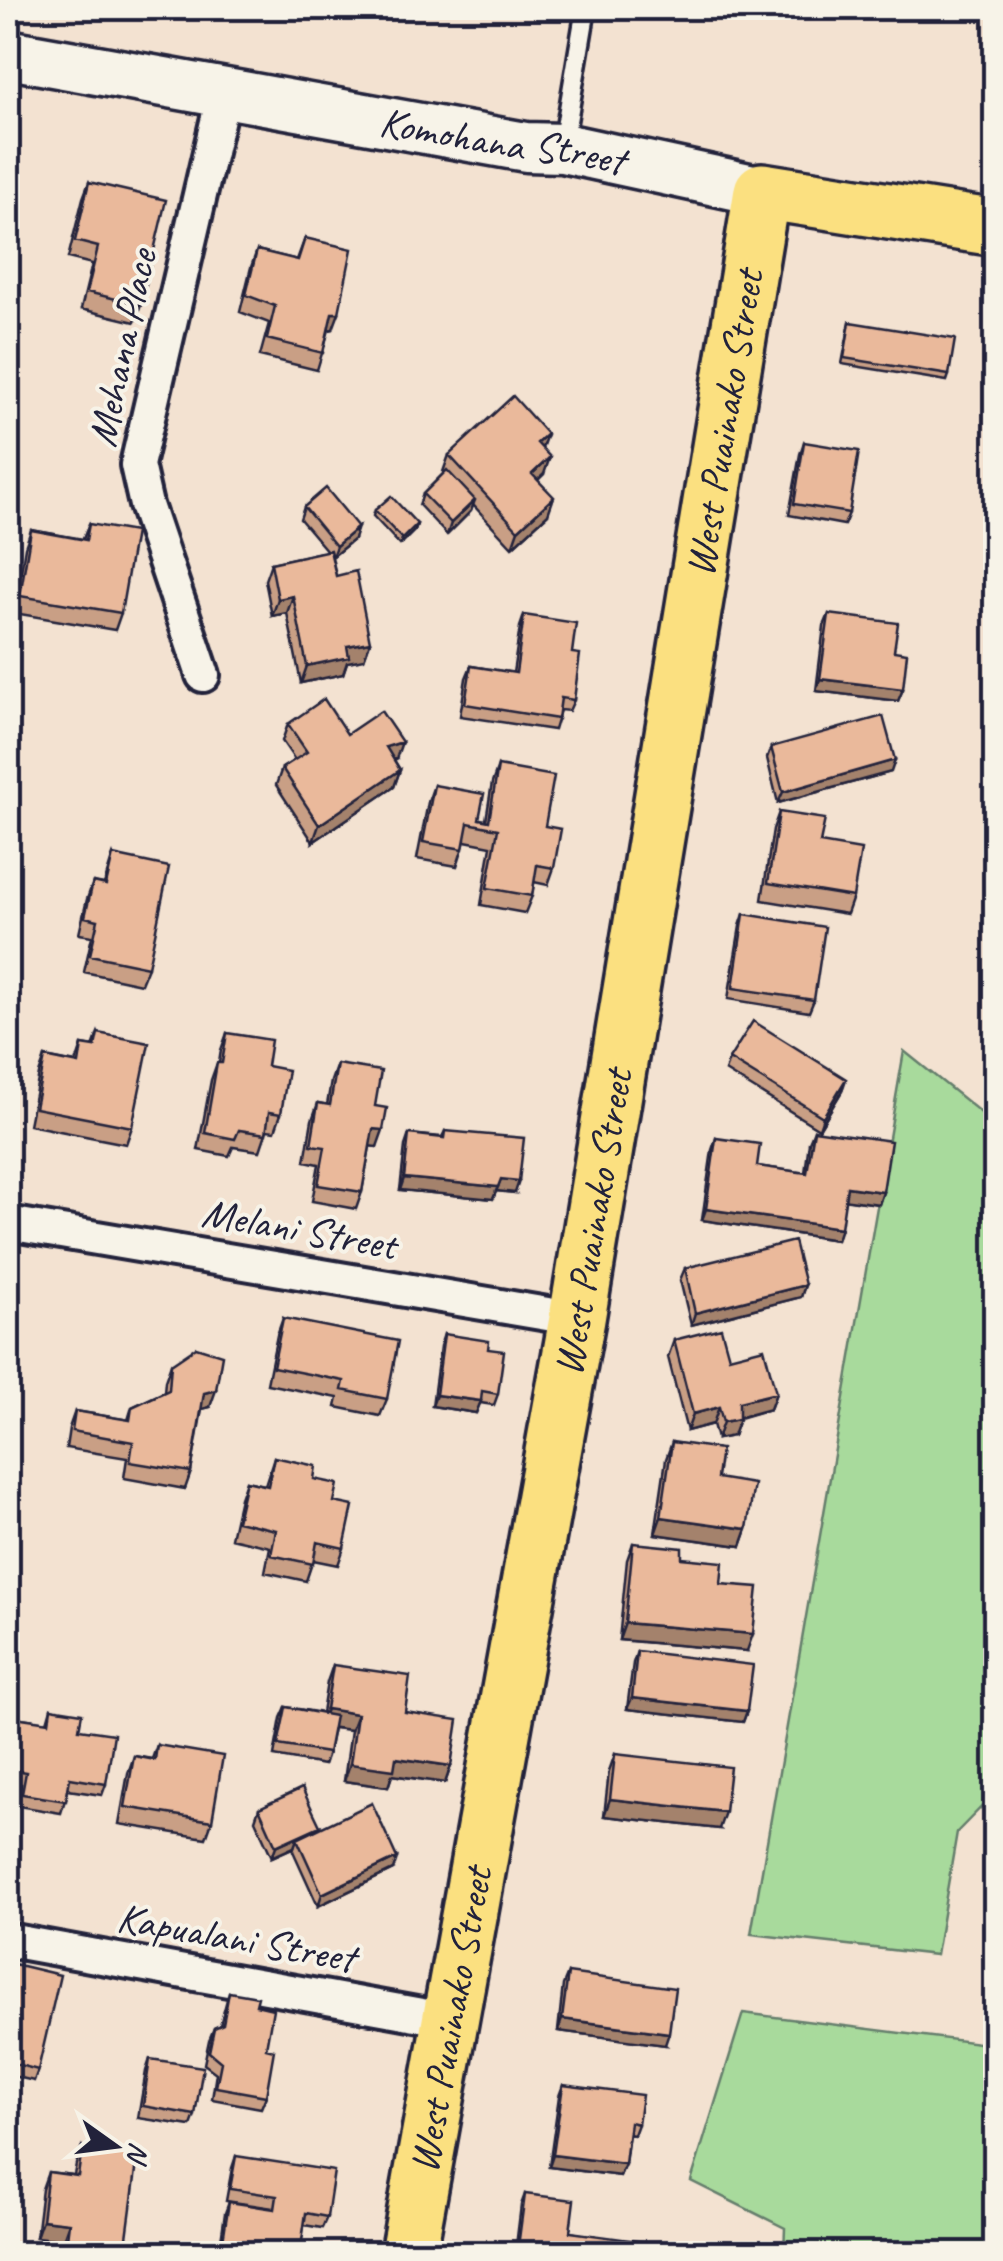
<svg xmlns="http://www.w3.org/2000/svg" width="1003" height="2261" font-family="Caveat,sans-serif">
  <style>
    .green { fill: #a8da9c; stroke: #657e6c; stroke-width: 2.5 }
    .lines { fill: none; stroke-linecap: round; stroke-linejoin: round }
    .lane-casing { stroke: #22223b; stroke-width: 25 }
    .street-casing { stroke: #22223b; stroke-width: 40 }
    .secondary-casing { stroke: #22223b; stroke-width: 55 }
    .highway-casing { stroke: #22223b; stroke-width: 62 }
    .lane { stroke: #f7f3e8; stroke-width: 18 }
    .street { stroke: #f7f3e8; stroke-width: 32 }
    .secondary { stroke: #f7f3e8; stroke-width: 48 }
    .highway { stroke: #fbe080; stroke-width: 55 }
    .wall { fill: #c99f85; stroke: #22223b; stroke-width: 2.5 }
    .shaded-wall { fill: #a4826c; stroke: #22223b; stroke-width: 2.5 }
    .building { fill: #eab99b; stroke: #22223b; stroke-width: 2.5 }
    .labels { text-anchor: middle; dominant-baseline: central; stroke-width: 8; stroke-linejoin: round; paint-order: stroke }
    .street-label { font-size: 42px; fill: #22223b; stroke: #f7f3e8 }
  </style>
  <rect width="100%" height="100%" fill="#f3e2d1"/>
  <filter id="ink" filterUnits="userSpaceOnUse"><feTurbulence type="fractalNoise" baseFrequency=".01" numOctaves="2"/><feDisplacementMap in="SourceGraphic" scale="20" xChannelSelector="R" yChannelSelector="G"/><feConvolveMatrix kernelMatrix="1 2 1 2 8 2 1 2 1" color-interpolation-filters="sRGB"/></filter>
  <g filter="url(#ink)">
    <!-- green -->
    <path class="green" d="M904 1051 995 1124V1793L957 1832 936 1955 751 1934Z
      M743 2013 995 2045V2253H784L785 2228 691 2181Z"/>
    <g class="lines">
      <defs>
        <path id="lane" d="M563 145 586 8"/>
        <path id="street" d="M203 675 146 505 137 465 224 92
          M8 1223 577 1319
          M8 1940 449 2020"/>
        <g id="secondary">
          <path id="s1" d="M8 54 526 147 563 148 762 191"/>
        </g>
        <g id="highway">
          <path id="s2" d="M408 2254 577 1319 762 191 996 228"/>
        </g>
      </defs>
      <!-- lane casing -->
      <use href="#lane" class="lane-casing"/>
      <!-- street casing -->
      <use href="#street" class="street-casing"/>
      <!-- secondary casing -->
      <use href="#secondary" class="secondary-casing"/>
      <!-- highway casing -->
      <use href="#highway" class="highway-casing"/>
      <!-- lane -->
      <use href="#lane" class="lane"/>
      <!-- street -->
      <use href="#street" class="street"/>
      <!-- secondary -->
      <use href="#secondary" class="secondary"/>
      <!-- highway -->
      <use href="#highway" class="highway"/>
    </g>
    <!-- wall -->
    <path class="wall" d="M89 182 141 305 135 322 81 309 92 264 68 258 83 198Z
      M305 238 333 329 329 330 317 370 260 356 269 323 240 312 251 267 257 250 297 260Z
      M850 322 949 375 947 381 842 364Z
      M804 442 849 513 844 525 789 515 800 454Z
      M542 448 544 474 538 480 548 514 512 547 473 505 471 511 447 535 419 505 423 494 444 473 443 472 449 455Z
      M304 507 354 539 332 557 336 576 370 642 364 659 347 662 343 674 301 683 287 613 272 616 265 580 271 563 327 551 300 519Z
      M375 510 417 524 415 530 400 545 373 516Z
      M89 524 121 613 115 630 14 613 25 547 31 530 83 539Z
      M829 614 894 651 903 689 898 701 816 691 824 626Z
      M524 615 572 653 574 700 569 711 560 710 554 730 460 716 466 678 471 666 513 673 520 627Z
      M288 724 347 734 396 759 394 760 400 770 394 787 313 842 276 785 282 768 295 760 282 741Z
      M771 747 891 772 778 803 767 758Z
      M498 766 545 826 554 868 548 885 534 882 532 896 525 913 481 905 491 846 465 841 457 866 417 859 428 802 434 785 479 819 486 820 492 783Z
      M779 812 853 897 847 914 762 900 773 829Z
      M113 855 148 967 141 984 84 972 92 936 79 934 87 899 93 882 104 884Z
      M744 914 814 1000 809 1012 728 999 740 926Z
      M98 1033 132 1127 126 1144 29 1125 39 1074 45 1057 76 1063 82 1045 93 1047Z
      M227 1033 267 1066 281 1114 275 1131 267 1130 260 1151 233 1147 229 1156 198 1150 211 1080 217 1063H219L221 1050Z
      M729 1059 842 1091 819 1129 725 1071Z
      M337 1064 375 1106 377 1147 370 1146 362 1192 356 1209 312 1201 319 1164 305 1161 312 1120 318 1103 327 1105 331 1081Z
      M814 1130 883 1192 879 1204 845 1199 837 1240 702 1220 712 1150 716 1138 757 1166 805 1173 809 1142Z
      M445 1131 515 1193 496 1191 493 1199 400 1190 405 1146 409 1134 442 1137Z
      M685 1268 805 1285 801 1297 691 1325 680 1280Z
      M283 1318 387 1399 380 1416 336 1407 338 1398 267 1384 277 1335Z
      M444 1334 488 1349 498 1394 494 1405 480 1403 476 1413 432 1406 440 1346Z
      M674 1340 729 1357 776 1393 770 1409 739 1418 733 1436 717 1439 713 1424 687 1431 668 1357Z
      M171 1364 210 1407 202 1409 191 1472 185 1489 124 1478 127 1458 66 1448 69 1428 75 1411 128 1420 132 1407 164 1392 165 1381Z
      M672 1442 717 1478 747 1529 741 1546 655 1534 666 1459Z
      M274 1457 314 1479 334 1502 344 1548 338 1565 313 1560 306 1581 265 1572 270 1547 231 1538 240 1498 246 1481 265 1485Z
      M633 1543 682 1558 747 1651 619 1640 627 1560Z
      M637 1651 747 1711 743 1722 627 1709 633 1663Z
      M333 1665 405 1712 451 1766 445 1783 392 1775 388 1787 344 1781 351 1730 333 1728 328 1753 324 1765 274 1756 281 1718 286 1707 322 1713 327 1682Z
      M51 1708 79 1729 106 1784 102 1795 68 1790 61 1813 18 1806 21 1784 8 1782V1716L47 1722Z
      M157 1745 212 1821 206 1838 119 1824 128 1773 134 1756 152 1759Z
      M615 1754 719 1829 604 1816 609 1771Z
      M259 1808 320 1826 319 1829 393 1870 318 1906 293 1851 294 1847 272 1857 255 1820Z
      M14 1964 38 2070 34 2081 8 2075V1983Z
      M568 1973 665 2045 558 2031 563 1985Z
      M229 1992 256 2005 266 2048V2096L261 2108 212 2099 216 2073 204 2064 209 2040 214 2028 220 2025Z
      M150 2059 195 2115 191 2126 138 2118 146 2071Z
      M563 2085 638 2124 634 2135 629 2134 625 2164 620 2176 549 2167 559 2096Z
      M82 2147 125 2254H62L63 2240 36 2237 42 2189 48 2172 74 2175 76 2164Z
      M236 2156 327 2217 322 2228 304 2225 300 2254H219L225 2213 229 2202 273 2208 226 2201 232 2168Z
      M525 2194 570 2232 688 2254H515L521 2205Z"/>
    <!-- shaded-wall -->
    <path class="shaded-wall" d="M332 313H339L333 329 326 330Z
      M547 434 541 451 537 443Z
      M550 457 544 474 526 491 532 474Z
      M554 497 548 514 512 547 518 530Z
      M475 500 471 511 447 535 451 523Z
      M417 524 415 530 400 545 402 539Z
      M358 527 354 539 332 557 336 546Z
      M293 596 287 613 272 616 278 599Z
      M370 642 364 659 347 662 343 674 301 683 307 666 347 646Z
      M820 679 903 689 898 701 816 691Z
      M402 742 396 759 379 764 386 747Z
      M895 760 891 772 778 803 783 792Z
      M400 770 394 787 313 842 319 825Z
      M846 1079 842 1091 819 1129 823 1117Z
      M373 1129 383 1130 377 1147 367 1146Z
      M404 1178 498 1187 493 1199 400 1190Z
      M501 1179 519 1181 515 1193 496 1191Z
      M847 1187 883 1192 879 1204 842 1199Z
      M706 1209 841 1228 837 1240 702 1220Z
      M805 1285 801 1297 691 1325 695 1313Z
      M216 1390 210 1407 198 1410 204 1393Z
      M776 1393 770 1409 733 1419 739 1402Z
      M436 1395 481 1401 476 1413 432 1406Z
      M719 1407 713 1424 687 1431 693 1414Z
      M739 1419 733 1436 717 1439 723 1422Z
      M661 1517 747 1529 741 1546 655 1534Z
      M625 1623 753 1634 747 1651 619 1640Z
      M632 1698 747 1711 743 1722 627 1709Z
      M326 1709 357 1714 351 1730 320 1726Z
      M396 1758 451 1766 445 1783 392 1775 388 1787 344 1781 350 1764Z
      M610 1799 725 1812 719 1829 604 1816Z
      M320 1826 316 1837 297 1839 294 1847 272 1857 276 1846Z
      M397 1858 393 1870 318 1906 322 1894Z
      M562 2019 669 2033 665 2045 558 2031Z
      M553 2155 625 2164 620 2176 549 2167Z
      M42 2220 69 2223 63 2240 36 2237Z
      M66 2247 125 2254H64Z"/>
    <!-- building -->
    <path class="building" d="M89 182 166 200 141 305 87 292 98 247 75 241Z
      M305 238 352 249 339 313H332L323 353 267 339 275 306 246 295 257 250 298 260Z
      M8 248 15 249 8 300Z
      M850 322 955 339 949 375 844 358Z
      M513 396 547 434 537 443 550 457 532 474 554 497 518 530 449 455Z
      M804 442 859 451 849 513 794 504Z
      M447 470 475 500 451 523 423 494Z
      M326 488 358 527 336 546 304 507Z
      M391 496 417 524 402 539 375 510Z
      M89 524 135 532 121 613 20 596 31 530 86 540Z
      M330 550 336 576 356 571 370 642 347 646 349 657 307 666 293 596 278 599 271 563Z
      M829 614 898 623 894 651 907 653 903 689 820 679Z
      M524 615 576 623 572 653 580 654 574 700 561 698 558 719 465 704 471 666 516 673Z
      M324 699 347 734 381 711 402 742 386 747 400 770 319 825 282 768 307 752 288 724Z
      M883 716 895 760 783 792 771 747Z
      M498 766 554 776 545 826 561 829 554 868 537 865 532 896 487 888 498 829 468 823 463 849 423 842 434 785 484 794 479 819 489 821Z
      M779 812 825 819 820 843 861 850 853 897 768 883Z
      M113 855 169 867 148 967 90 955 98 920 85 917 93 882 106 885Z
      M744 914 825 927 814 1000 733 988Z
      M753 1021 846 1079 823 1117 729 1059Z
      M98 1033 149 1043 132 1127 35 1108 45 1057 79 1064 82 1045 95 1047Z
      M227 1033 271 1040 267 1066 288 1070 281 1114 269 1112 266 1134 239 1130 235 1139 205 1133 217 1063H222Z
      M337 1064 381 1071 375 1106 387 1108 383 1130 373 1129 362 1192 318 1185 325 1147 311 1145 318 1103 330 1105Z
      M814 1130 891 1141 883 1192 847 1187 841 1228 706 1209 716 1138 760 1144 757 1166 807 1173Z
      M445 1131 524 1138 519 1181 501 1179 498 1187 404 1178 409 1134 444 1138Z
      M794 1241 805 1285 695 1313 685 1268Z
      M283 1318 398 1341 387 1399 342 1390 344 1381 273 1367Z
      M721 1328 729 1357 764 1348 776 1393 739 1402V1419L723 1422 719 1407 693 1414 674 1340Z
      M444 1334 489 1341 488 1349 504 1351 498 1394 482 1391 481 1401 436 1395Z
      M196 1347 222 1355 216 1390 204 1393 191 1472 130 1462 133 1442 72 1431 75 1411 130 1420 132 1407 169 1390 171 1364Z
      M672 1442 721 1449 717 1478 754 1484 747 1529 661 1517Z
      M274 1457 316 1466 314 1479 338 1484 334 1502 353 1506 344 1548 317 1542 313 1564 271 1555 276 1530 237 1521 246 1481 268 1486Z
      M633 1543 682 1548V1558L723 1562 721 1584 758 1587 753 1634 625 1623Z
      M637 1651 753 1665 747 1711 632 1698Z
      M333 1665 410 1676 405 1712 458 1720 451 1766 396 1758 394 1770 350 1764 357 1714 326 1709Z
      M286 1707 335 1716 328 1753 278 1745Z
      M51 1708 82 1713 79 1729 114 1734 106 1784 70 1778 66 1801 22 1794 26 1772 8 1769V1716L49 1722Z
      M157 1745 223 1756 212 1821 125 1807 134 1756 155 1760Z
      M615 1754 730 1767 725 1812 610 1799Z
      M302 1788 320 1826 276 1846 259 1808Z
      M372 1803 397 1858 322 1894 297 1839Z
      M14 1964 60 1975 38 2070 8 2062V1990Z
      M568 1973 675 1988 669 2033 562 2019Z
      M229 1992 258 1997 256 2005 273 2009 266 2048 274 2050 266 2096 216 2087 221 2062 209 2052 214 2028 223 2024Z
      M150 2059 203 2067 195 2115 143 2106Z
      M563 2085 642 2095 638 2124 630 2122 625 2164 553 2155Z
      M82 2147 138 2155 125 2253 66 2247 69 2223 42 2220 48 2172 78 2176Z
      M236 2156 334 2171 327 2217 306 2213 300 2254H263L222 2247 229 2202 275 2209 277 2196 230 2189Z
      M525 2194 574 2200 570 2232 689 2248 688 2254H517Z"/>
  </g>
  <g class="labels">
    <!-- street labels -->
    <g class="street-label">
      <text stroke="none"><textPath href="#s1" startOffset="502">Komohana Street</textPath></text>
      <text transform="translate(122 348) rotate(-78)">Mehana Place</text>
      <text stroke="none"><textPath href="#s2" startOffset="1858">West Puainako Street</textPath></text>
      <text stroke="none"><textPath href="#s2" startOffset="1048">West Puainako Street</textPath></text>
      <text transform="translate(299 1229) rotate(10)">Melani Street</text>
      <text transform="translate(236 1938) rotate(10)">Kapualani Street</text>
      <text stroke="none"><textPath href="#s2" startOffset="238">West Puainako Street</textPath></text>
    </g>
  </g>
  <!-- margin -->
  <rect width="1003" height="2261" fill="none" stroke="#f7f3e8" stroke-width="40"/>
  <rect x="20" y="20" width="963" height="2221" fill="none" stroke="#22223b" stroke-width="4" filter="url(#ink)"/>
  <!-- north arrow -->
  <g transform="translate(115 2146) rotate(104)" stroke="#f7f3e8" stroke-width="8" paint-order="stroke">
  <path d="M0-8L18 38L0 25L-18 38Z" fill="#22223b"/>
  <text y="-15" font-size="28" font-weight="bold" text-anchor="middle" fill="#22223b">N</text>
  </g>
</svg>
